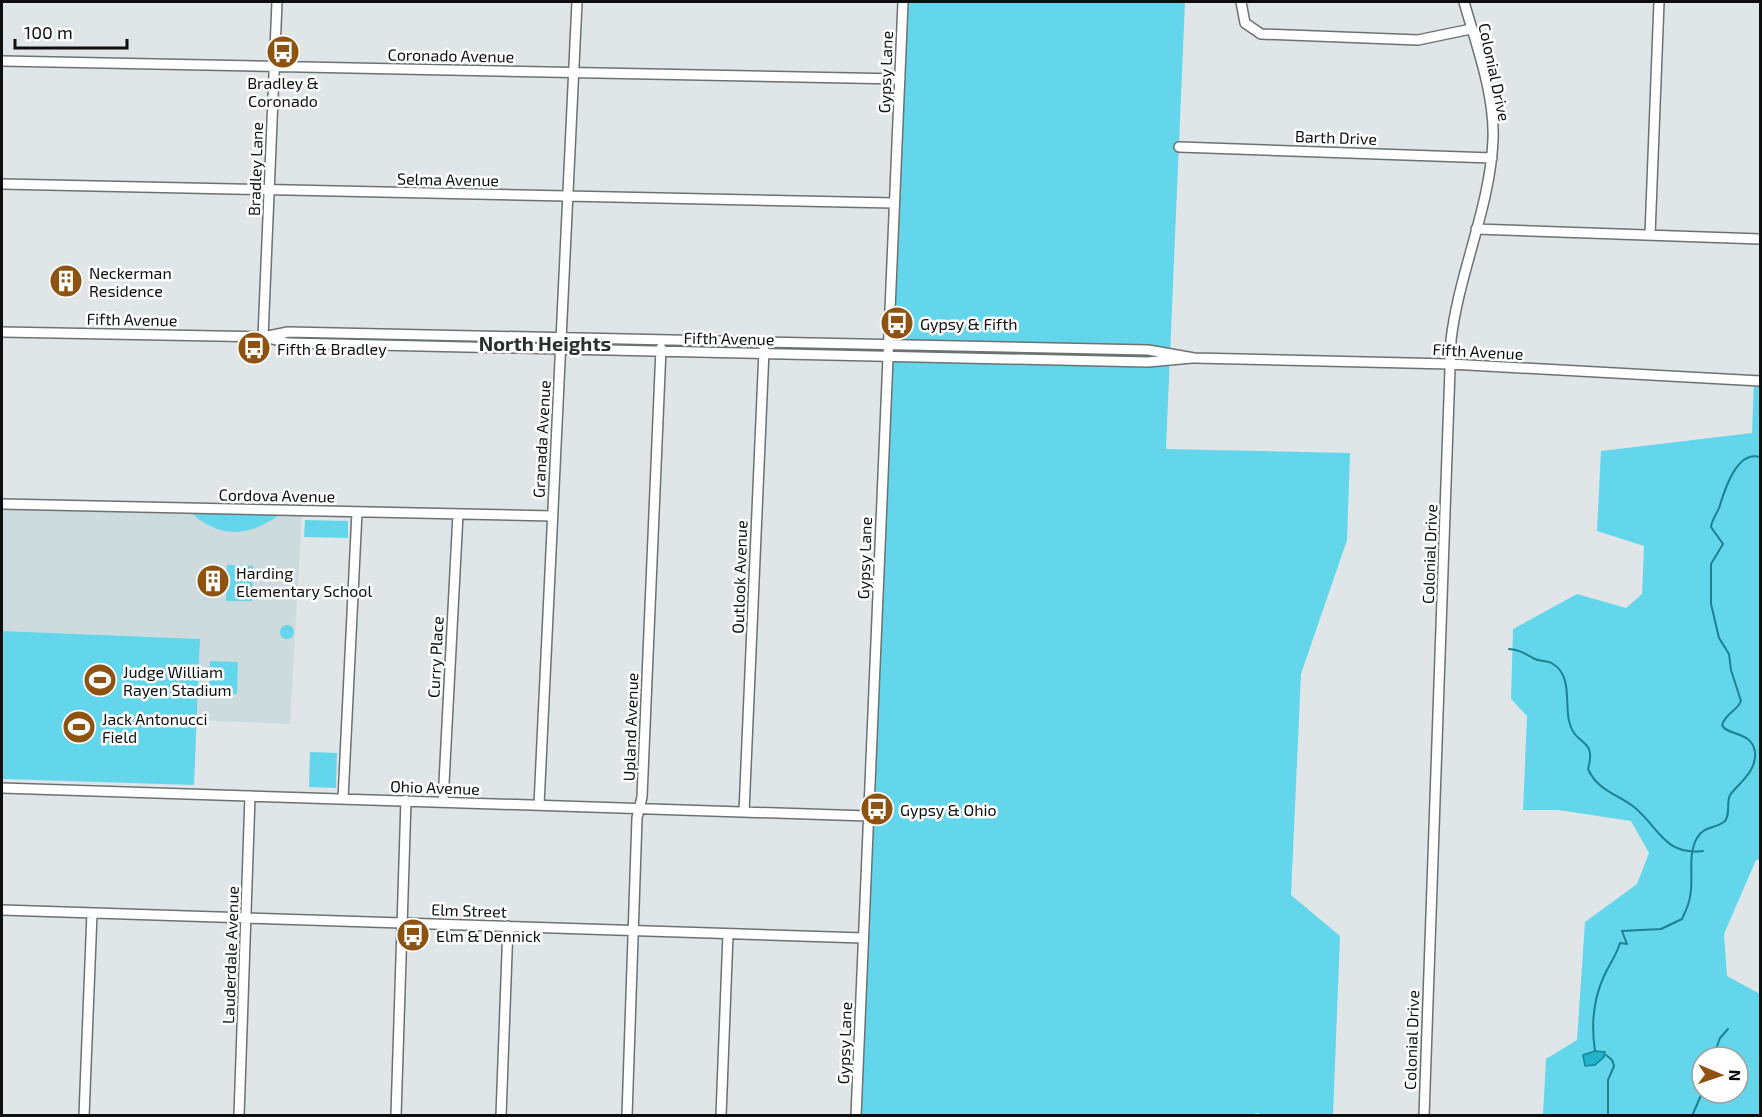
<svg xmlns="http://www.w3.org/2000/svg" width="1762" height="1117" font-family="'Exo 2',sans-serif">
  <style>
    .built { fill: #cddbde }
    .green { fill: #63d6ec; fill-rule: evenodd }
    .water { fill: #21b3ca; stroke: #1b8292; stroke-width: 1.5 }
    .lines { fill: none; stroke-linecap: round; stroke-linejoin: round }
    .stream { stroke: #1b8292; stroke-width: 2 }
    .minor-casing { stroke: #6c7172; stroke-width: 12 }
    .minor { stroke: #fff; stroke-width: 9 }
    .labels { text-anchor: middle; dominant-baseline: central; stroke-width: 5; stroke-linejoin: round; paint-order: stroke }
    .street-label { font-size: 16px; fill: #0d0f0f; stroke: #fff }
    .poi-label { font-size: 16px; fill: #0d0f0f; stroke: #fff; text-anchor: start }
    .quarter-label { font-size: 20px; font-weight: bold; fill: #2b2f30; stroke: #fff }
  </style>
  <rect width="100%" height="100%" fill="#e0e6e7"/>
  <!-- built -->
  <path class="built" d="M2 504 302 511 290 724 197 720 200 639 2 631Z"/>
  <!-- green -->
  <path class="green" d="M903 2H1185L1166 449 1350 453 1347 540 1301 674 1291 895 1340 936 1333 1115 1264 1116 1258 1113 1246 1116 856 1115 887 356 288 343 263 337 288 332 888 344Z
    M1754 381H1760V860H1756L1724 934 1727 976 1760 994V1115H1543L1546 1059 1577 1040 1585 922 1637 884 1649 853 1631 821 1558 810H1523L1527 716 1511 699 1513 629 1577 594 1626 608 1642 594 1644 546 1597 531 1601 451 1752 433ZM1702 1057H1738V1093H1702Z
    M186 508 286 510C250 538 219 541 186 508Z
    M305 520 348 521V538L304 537Z
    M227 565 253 566 252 601H226Z
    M280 632a7 7 0 1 1 14 0a7 7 0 1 1-14 0Z
    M2 631 200 639 194 785 2 779Z
    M210 661 238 662 237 694H209Z
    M310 752 337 753 336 788 309 787Z"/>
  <!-- water -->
  <path class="water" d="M1595 1051 1605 1052 1604 1057 1595 1065 1585 1066 1583 1055Z"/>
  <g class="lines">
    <!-- stream -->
    <path class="stream" d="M1509 649C1521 650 1525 654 1535 659 1541 662 1548 660 1553 664 1572 675 1565 704 1569 721 1575 748 1597 736 1588 769 1598 791 1617 794 1634 807 1659 827 1664 856 1703 851
      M1595 1051C1591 1025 1593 1000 1604 976 1610 963 1616 956 1620 943L1627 944 1622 931 1661 929 1682 919C1685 912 1689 905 1690 897 1694 879 1687 855 1697 838 1704 826 1714 829 1724 822 1731 816 1726 802 1730 795 1739 783 1757 771 1755 752 1752 731 1727 736 1722 725 1726 713 1737 711 1741 701L1731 670 1729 654 1719 638 1711 604V564L1723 544 1711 527C1712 518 1718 513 1720 505 1725 489 1737 450 1760 457
      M1606 1055 1612 1060 1614 1066 1608 1080V1116
      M1713 1057 1720 1038 1728 1029
      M1692 1116 1702 1093"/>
    <defs>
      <path id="minor" d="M1241 2 1245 23 1261 34 1418 40 1471 29
        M2 61 900 79
        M1179 147 1492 158
        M2 184 894 203
        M1476 229 1760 239
        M1650 235 1659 2
        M2 332 263 337 288 332 1148 350 1194 358 1450 364 1760 381
        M263 337 277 2
        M268 338 288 343 1148 362 1192 358
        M2 504 552 516
        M2 788 868 816
        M343 799 357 512
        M443 802 458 514
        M539 805 577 2
        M744 812 764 350
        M2 910 863 938
        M84 1116 92 913
        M239 1116 250 796
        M396 1116 406 800
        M501 1116 508 926
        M627 1116 637 818 642 797 661 348
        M721 1116 728 934
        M856 1116 903 2
        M1424 1116 1451 340C1459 272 1490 208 1493 140 1495 95 1476 44 1464 2"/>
    </defs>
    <!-- minor casing -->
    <use href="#minor" class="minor-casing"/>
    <!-- minor -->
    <use href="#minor" class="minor"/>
  </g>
  <!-- icons -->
  <defs>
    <symbol id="bus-disc" viewBox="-11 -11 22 22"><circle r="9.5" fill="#8e5311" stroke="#fff"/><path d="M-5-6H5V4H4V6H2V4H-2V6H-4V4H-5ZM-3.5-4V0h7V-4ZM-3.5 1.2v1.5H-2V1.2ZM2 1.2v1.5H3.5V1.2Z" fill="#fff"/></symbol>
    <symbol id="building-disc" viewBox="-11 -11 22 22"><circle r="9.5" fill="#8e5311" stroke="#fff"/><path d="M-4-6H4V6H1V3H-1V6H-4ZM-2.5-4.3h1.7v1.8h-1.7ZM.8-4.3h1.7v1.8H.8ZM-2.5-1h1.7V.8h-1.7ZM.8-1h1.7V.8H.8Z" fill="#fff"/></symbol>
    <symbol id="stadium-disc" viewBox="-11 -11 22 22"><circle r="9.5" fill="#8e5311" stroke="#fff"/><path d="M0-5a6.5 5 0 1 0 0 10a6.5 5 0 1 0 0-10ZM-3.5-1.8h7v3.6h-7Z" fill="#fff"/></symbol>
  </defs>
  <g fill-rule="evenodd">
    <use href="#bus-disc" x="264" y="33" width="38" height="38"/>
    <use href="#building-disc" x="47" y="262" width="38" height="38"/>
    <use href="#bus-disc" x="878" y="304" width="38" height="38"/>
    <use href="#bus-disc" x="235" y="329" width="38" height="38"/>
    <use href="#building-disc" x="194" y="562" width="38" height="38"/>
    <use href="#stadium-disc" x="81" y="661" width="38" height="38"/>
    <use href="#stadium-disc" x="60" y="708" width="38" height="38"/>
    <use href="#bus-disc" x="858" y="790" width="38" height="38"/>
    <use href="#bus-disc" x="394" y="916" width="38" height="38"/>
  </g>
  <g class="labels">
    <!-- street labels -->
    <g class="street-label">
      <text transform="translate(451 55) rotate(1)">Coronado Avenue</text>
      <text transform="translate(885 72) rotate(-88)">Gypsy Lane</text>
      <text transform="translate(1495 72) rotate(78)">Colonial Drive</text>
      <text transform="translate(1336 137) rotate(2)">Barth Drive</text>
      <text transform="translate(255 169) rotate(-88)">Bradley Lane</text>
      <text transform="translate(448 179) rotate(1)">Selma Avenue</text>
      <text transform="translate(132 319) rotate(1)">Fifth Avenue</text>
      <text transform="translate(729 338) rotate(1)">Fifth Avenue</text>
      <text transform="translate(1478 351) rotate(3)">Fifth Avenue</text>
      <text transform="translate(541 439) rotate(-87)">Granada Avenue</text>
      <text transform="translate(277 495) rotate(1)">Cordova Avenue</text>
      <text transform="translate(1429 554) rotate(-88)">Colonial Drive</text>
      <text transform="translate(864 558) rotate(-88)">Gypsy Lane</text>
      <text transform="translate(739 577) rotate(-88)">Outlook Avenue</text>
      <text transform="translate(435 657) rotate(-87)">Curry Place</text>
      <text transform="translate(630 727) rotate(-88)">Upland Avenue</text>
      <text transform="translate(435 787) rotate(2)">Ohio Avenue</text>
      <text transform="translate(469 910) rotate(2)">Elm Street</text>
      <text transform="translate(230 955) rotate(-88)">Lauderdale Avenue</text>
      <text transform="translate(1411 1040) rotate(-88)">Colonial Drive</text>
      <text transform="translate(844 1043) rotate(-88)">Gypsy Lane</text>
    </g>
    <!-- poi labels -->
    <g class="poi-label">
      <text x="283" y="82" text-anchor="middle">Bradley &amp;<tspan x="283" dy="18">Coronado</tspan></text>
      <text x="89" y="272">Neckerman<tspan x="89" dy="18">Residence</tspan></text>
      <text x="920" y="323">Gypsy &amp; Fifth</text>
      <text x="277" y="348">Fifth &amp; Bradley</text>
      <text x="236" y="572">Harding<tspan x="236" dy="18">Elementary School</tspan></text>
      <text x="123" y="671">Judge William<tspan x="123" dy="18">Rayen Stadium</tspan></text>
      <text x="102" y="718">Jack Antonucci<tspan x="102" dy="18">Field</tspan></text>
      <text x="900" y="809">Gypsy &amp; Ohio</text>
      <text x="436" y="935">Elm &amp; Dennick</text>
    </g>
    <!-- quarter labels -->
    <g class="quarter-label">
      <text x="545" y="343">North Heights</text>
    </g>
  </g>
  <!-- border -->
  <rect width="1762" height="1117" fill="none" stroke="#0d0f0f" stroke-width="6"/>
  <!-- north arrow -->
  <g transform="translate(1720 1075) rotate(92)"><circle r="28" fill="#ffffff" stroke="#9e9f9f" stroke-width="1.5"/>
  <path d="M0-4.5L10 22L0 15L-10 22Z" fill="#8e5311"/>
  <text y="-9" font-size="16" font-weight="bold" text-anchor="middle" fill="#0d0f0f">N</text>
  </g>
  <!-- scale -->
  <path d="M15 39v9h112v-9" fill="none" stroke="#0d0f0f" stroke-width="3"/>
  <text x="24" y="39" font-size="18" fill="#0d0f0f" stroke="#ffffff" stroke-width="4.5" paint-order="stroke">100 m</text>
</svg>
